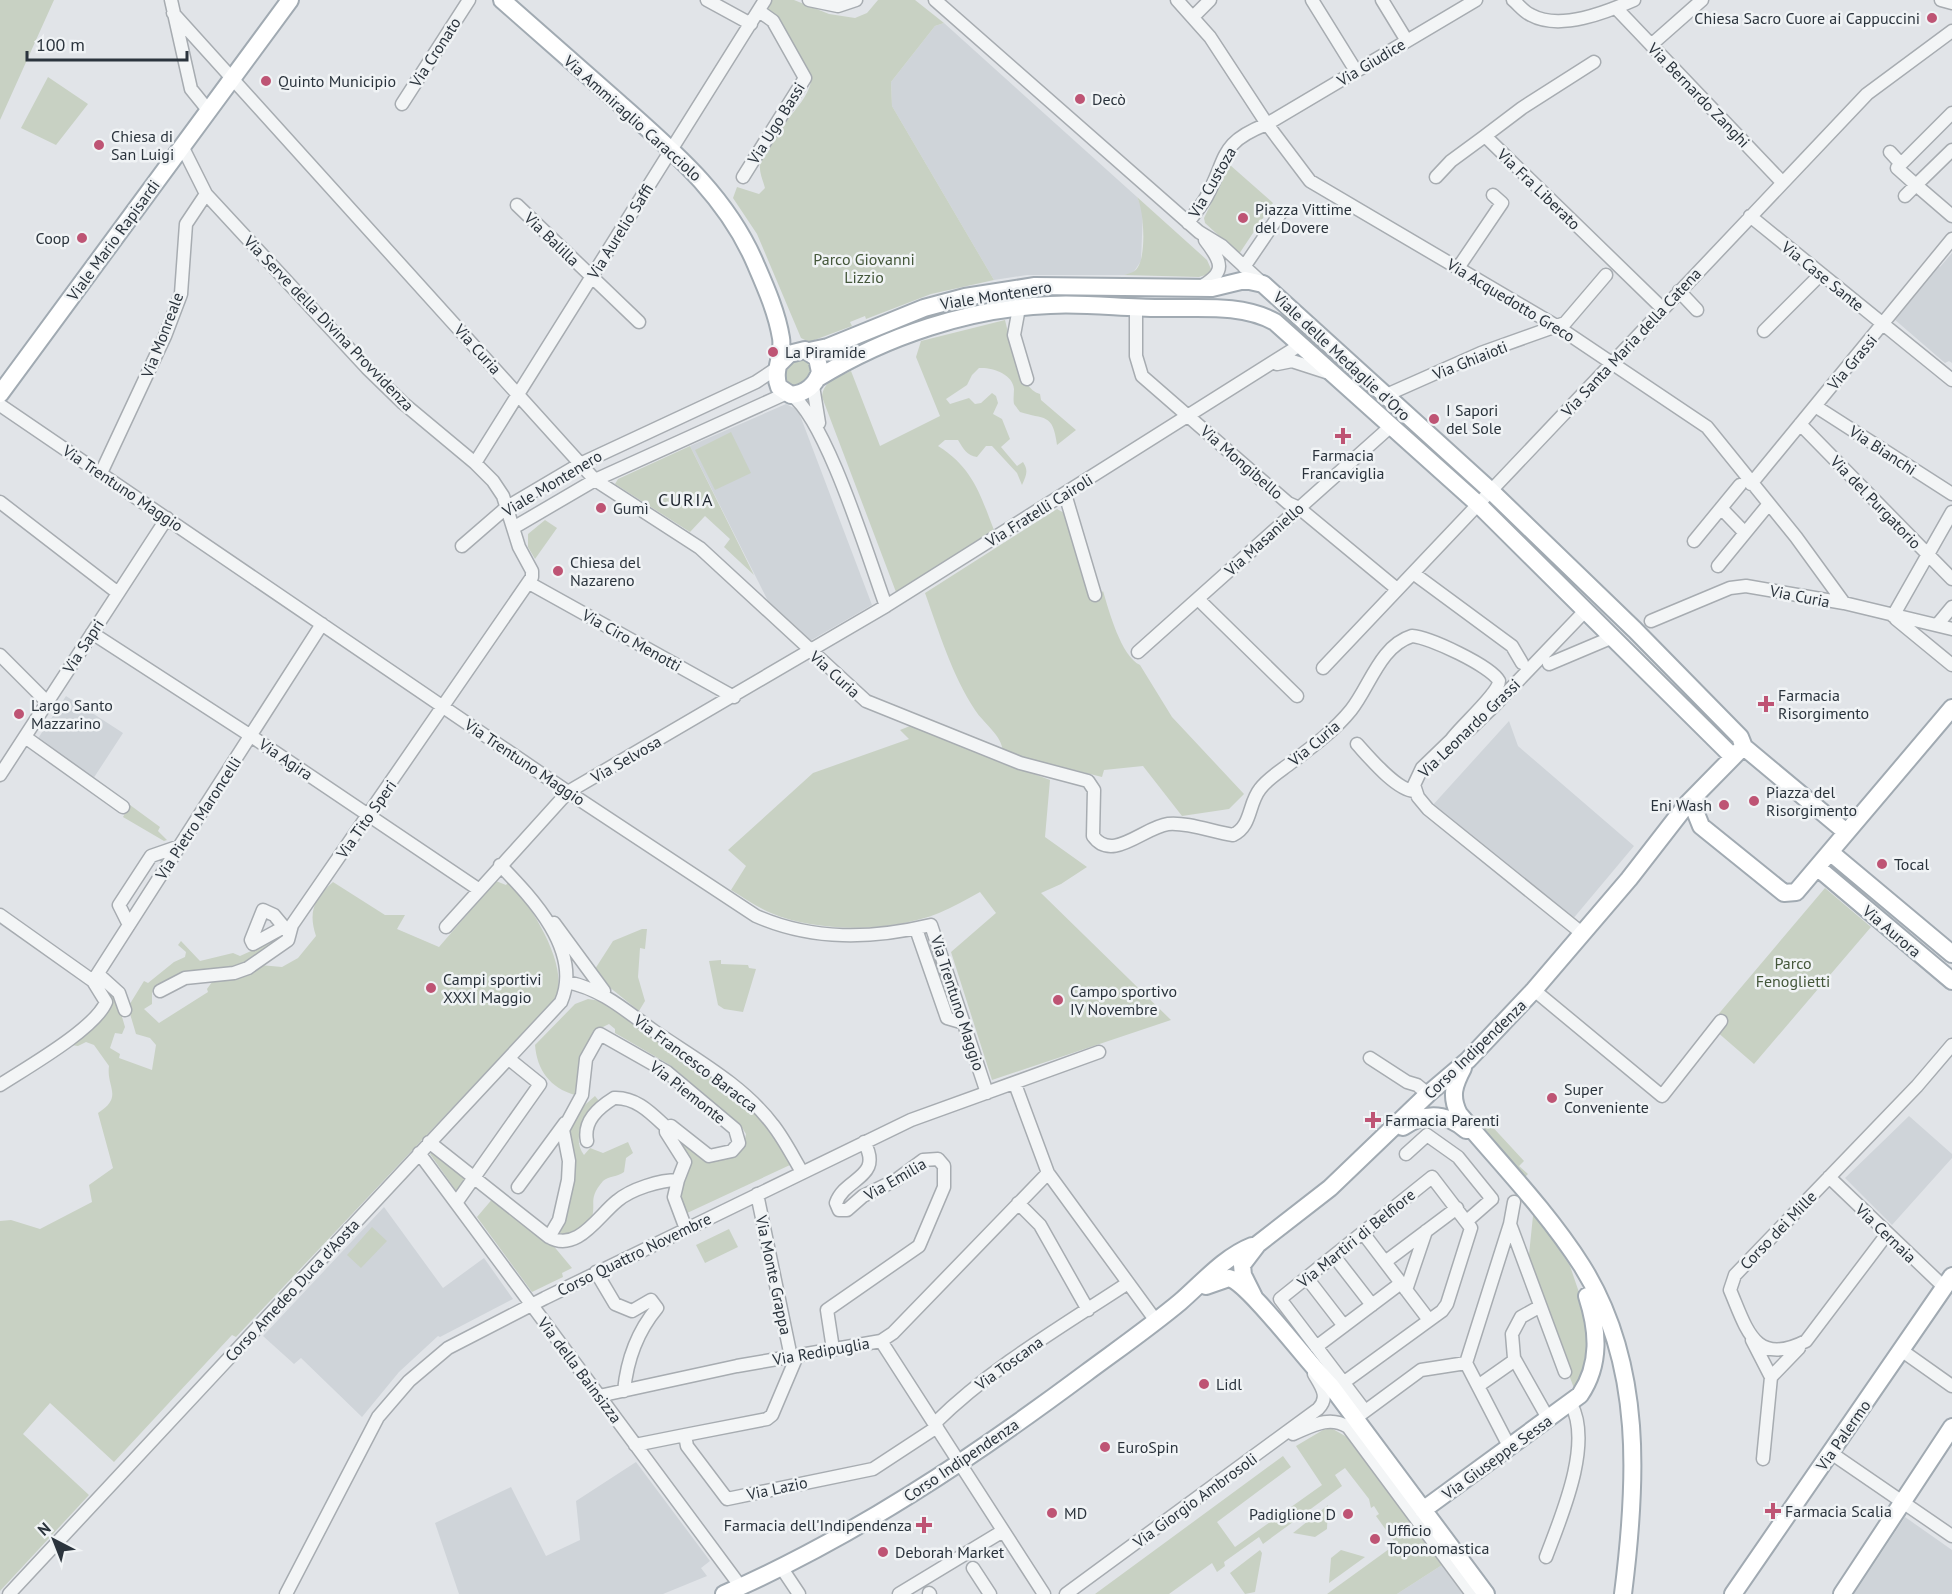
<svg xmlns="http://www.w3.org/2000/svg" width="1952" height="1594" font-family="'PT Sans',sans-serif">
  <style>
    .built { fill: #cfd4d9 }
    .green { fill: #c8d1c3 }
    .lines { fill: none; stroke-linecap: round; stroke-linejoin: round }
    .minor-casing { stroke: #a7acb1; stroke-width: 15 }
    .major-casing { stroke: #a1aab2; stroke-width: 20 }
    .minor { stroke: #f3f5f6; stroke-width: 12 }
    .major { stroke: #fff; stroke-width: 16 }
    .poi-dot { fill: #be5474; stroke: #f0f3f5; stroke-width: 2 }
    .labels { text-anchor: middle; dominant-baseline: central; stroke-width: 5; stroke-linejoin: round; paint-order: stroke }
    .poi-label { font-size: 16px; fill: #2b343d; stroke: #f0f3f5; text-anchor: start }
    .street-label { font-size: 16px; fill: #2b343d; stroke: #f0f3f5 }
    .park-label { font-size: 16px; fill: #44573a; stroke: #f0f3f5 }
    .neighbourhood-label { font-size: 18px; letter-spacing: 1.5px; fill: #1d252e; stroke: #f0f3f5 }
  </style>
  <rect width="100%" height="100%" fill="#e1e4e8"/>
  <!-- built -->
  <path class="built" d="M944 23 1137 197 1143 211 1141 261 1133 273 1124 275H1027L994 280 892 106 891 82 935 26Z
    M1952 253V363L1949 361 1945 363 1894 319 1937 265 1940 267Z
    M786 404 798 410 872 605 808 642 769 603 690 446Z
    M66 696 123 733 93 779 37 740Z
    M1509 721 1518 746 1634 846 1572 920 1432 806Z
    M1909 1116 1952 1154V1158L1892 1225 1845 1178Z
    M384 1207 443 1288 484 1258 513 1299 440 1337 438 1336 399 1372 362 1417 301 1358 294 1364 263 1336Z
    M636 1462 710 1561 701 1568 707 1576 663 1594H459L435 1523 511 1487 546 1556 580 1540 576 1501Z
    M1905 1517 1952 1550V1594H1854Z
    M1442 1565 1463 1594H1397Z"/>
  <!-- green -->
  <path class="green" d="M0 0H54L0 120Z
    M772 0H794L829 14 855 18 867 13 878 0H915L944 23 935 26 891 82 892 106 994 280 931 294 866 319 865 316 850 322 852 326 809 342 801 338 757 234 733 198 737 187 759 194 765 188C763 181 759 172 760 165 765 131 809 109 812 76L768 9Z
    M48 77 88 104 56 145 21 128Z
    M1230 165 1273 203 1239 254 1205 223 1204 218Z
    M1137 197 1207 260 1211 269 1209 274 1199 277 1124 275C1131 273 1136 272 1139 265 1146 251 1144 210 1137 197Z
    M1005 320C1010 339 1019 389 1040 394L1041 400 1076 430 1057 445C1053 412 1044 420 1020 412L1014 404C1013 399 1014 394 1014 389 1013 374 992 367 979 368L972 375 967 385 946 399 950 404 969 398 975 404 981 403 992 393 996 396 998 403 993 414 1002 419 1010 439 1001 447 1017 466 1023 462C1029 471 1026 476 1022 485L1017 473 992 446H986L977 457C967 456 963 448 958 440H945L938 446C973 468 980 494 994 530L966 550 896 592 822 397C823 381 838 377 851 371L880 446 940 416 916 357 921 341Z
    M800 355 815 367 807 385 788 389 782 369Z
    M731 432 751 473 715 490 695 450Z
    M690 446 754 575 724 547 730 539 705 516 690 532 615 484 618 479Z
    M1057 509 1066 514 1093 602 1103 591C1109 611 1121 656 1140 665L1172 717 1244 794 1229 809 1182 816 1143 766 1104 770 1102 777 1003 752C1002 735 984 724 975 710 952 675 939 632 925 593Z
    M545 520 557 528 535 559 528 547V534Z
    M910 726 1050 780 1045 837 1087 867 1061 884 1041 893 1171 1020 992 1080 951 952 996 913 980 892C967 899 953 907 939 913 892 932 818 933 771 913 757 907 744 898 731 890L746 866 728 850 813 773 909 739 900 730Z
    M130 805 160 827 158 831 167 840 164 841 123 817Z
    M496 881 506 885 509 881C531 905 571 968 555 999L236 1337 232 1335 114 1462 50 1403 23 1434 89 1495 0 1591V1221L11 1220 40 1229 92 1202 89 1185 113 1168 98 1113C124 1097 106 1087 109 1066L94 1045 86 1042 78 1046 71 1045 110 998 102 983 115 993 125 1027 122 1034 115 1033 110 1048 120 1054 119 1058 152 1070 156 1045 150 1038 136 1034 128 1007 144 981 148 983 174 962 185 957 186 952 178 945 181 941 200 961 233 953 240 956 284 936 254 958 233 967 155 988 152 993V1004L144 1009 159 1023 208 992 207 989 212 982 235 977 260 965 282 967 298 958 316 936C308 912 314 898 333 882L385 915H405L397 929 439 947Z
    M1825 888 1871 927 1754 1064 1716 1031 1723 1023 1716 1017Z
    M642 929H647L645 949 640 948 638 977 645 1001 639 1011 598 978 595 969 613 941Z
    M721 960V964L748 965 749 968 756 969 743 1012 724 1009 718 1005 709 961Z
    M588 999 601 1001C656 1039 716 1074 764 1122 775 1134 782 1151 790 1165L685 1214 678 1195 691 1163 670 1133 702 1156 734 1154 743 1148 746 1134 741 1126 670 1065 615 1033V1029L609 1024 597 1030 575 1095C550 1088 537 1070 535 1045L575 1004Z
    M595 1096 599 1101C587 1115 570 1136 584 1155L590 1148 603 1153 628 1142 633 1153 626 1158 624 1172C618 1177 608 1176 603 1181 588 1198 596 1203 592 1217 590 1226 573 1233 566 1237L561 1235 559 1229 569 1128 579 1110Z
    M1459 1100 1473 1118 1488 1122 1524 1161 1519 1166 1528 1174 1523 1179Z
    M432 1152 466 1179 457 1192 430 1154Z
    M494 1197 552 1244 572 1268 562 1273 563 1277 532 1292 477 1217Z
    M1536 1214 1570 1266 1585 1310 1588 1361 1575 1391 1528 1264 1533 1216Z
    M372 1227 387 1241 361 1268 347 1255Z
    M729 1229 738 1247 705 1263 696 1245Z
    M1331 1428 1347 1437 1442 1565 1397 1594H1327L1396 1544 1376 1516 1379 1514 1374 1506 1371 1508 1369 1499 1345 1468 1335 1475 1342 1486 1263 1544 1259 1537 1224 1562 1225 1566 1217 1572 1212 1563 1169 1594H1095L1283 1456 1291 1467 1217 1522 1235 1547 1322 1485 1296 1446 1323 1430Z
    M1328 1505 1327 1529 1315 1537 1293 1533Z
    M1260 1550 1262 1553 1255 1592 1245 1594 1230 1573Z
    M1341 1550 1365 1557 1329 1583 1331 1558Z"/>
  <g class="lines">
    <defs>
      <path id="minor" d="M171 0 191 89 208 110
        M707 0 751 24
        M809 0 838 6 856 0
        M935 0 1199 232 1222 246 1262 283
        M1177 0 1210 37 1267 124 1310 181 1558 327 1707 427 1796 537 1844 603
        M1312 0 1356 71
        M1382 0 1407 41
        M1513 0C1519 5 1524 12 1531 15 1560 31 1607 12 1634 0
        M1941 0 1952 3
        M1616 8 1782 182
        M173 13 595 480 700 548 866 701 1020 763 1088 781 1094 790 1093 836C1112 863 1144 827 1168 824 1188 822 1213 832 1233 835 1252 826 1248 804 1260 789 1268 778 1282 770 1292 762 1312 747 1335 730 1351 710 1370 686 1380 646 1412 636 1429 637 1491 666 1499 681 1499 693 1461 726 1451 740
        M1193 17 1210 0
        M1651 45 1702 0
        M1594 62 1522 108 1485 136 1662 308
        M402 104 469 0
        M1952 150 1916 185 1952 216
        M1890 152 1901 164
        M743 177 805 78 773 21 759 11
        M1436 177 1451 161 1485 136
        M1905 196 1916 185 1897 168 1952 113
        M517 205 639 322
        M1750 216 1952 380
        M1188 223C1194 214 1202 205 1207 196 1228 156 1219 143 1267 124L1476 0
        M1244 267 1280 214
        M1458 268 1502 203 1493 195
        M1200 287C1227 272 1222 262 1205 240
        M1679 291 1697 310
        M1019 308 1014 335 1027 379
        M1136 308V356L1142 376 1288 503 1299 508 1397 589
        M1764 331 1821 274
        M1277 364 1292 361 1326 372
        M813 386 819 423
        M791 395C826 418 869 560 886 606
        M1384 396 1481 353 1565 323 1606 275
        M0 405 568 792 756 916C813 941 872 939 931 925L987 1093
        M1815 406 1952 494
        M1800 424 1952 579
        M475 463 765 0
        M101 473 165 336 181 294 186 224 206 194
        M1751 484 1952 239
        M1065 494 1095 595
        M0 502 118 593
        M1721 508 1745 533
        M513 528 595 480 787 393
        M1694 541 1740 485
        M462 546 507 507 580 464 756 382 777 368
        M1718 566 1768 505
        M1413 573 1512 646 1522 663
        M529 583 734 697
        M1198 599 1297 696
        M1893 616 1952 512
        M1896 619 1952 665
        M1651 621 1730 588 1746 586 1844 603 1952 629
        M1937 625 1952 607
        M92 633 251 736 478 889
        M1138 652 1390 427
        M0 655 47 702
        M1549 664 1613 637
        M1323 668 1867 94 1952 31
        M25 737 123 807
        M1357 744C1369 757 1396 790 1414 791
        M0 775 167 518
        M0 915 93 981 106 1002C95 1029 26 1068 0 1085
        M554 923 604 991
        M129 925 119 905 151 856 180 846
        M284 927 253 944 251 940 263 910 274 915 284 927 290 928
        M446 927 568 792 886 606 1300 345
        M916 929 947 1018 964 1023
        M1583 934 1428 809 1418 797 1414 785 1422 768 1451 740 1469 730 1494 706 1585 611
        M98 974 119 993 125 1010
        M93 981 322 624
        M567 982C602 989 626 1011 654 1031 695 1059 743 1085 773 1125 784 1139 793 1157 802 1172
        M1534 990 1662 1096 1721 1021
        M160 991 185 978 234 973 248 968 288 940 292 925 532 577V571L519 547 503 496 493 481 475 463 403 403 367 368 206 194 182 146
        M1370 1058 1407 1082 1417 1085 1428 1094
        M1015 1084 1048 1173 1156 1321
        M666 1127 671 1126 709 1156 732 1151 739 1143 735 1129 667 1072 600 1034 586 1059 582 1095 563 1130 569 1161 568 1180 559 1220 549 1237C577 1253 598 1216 617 1201 631 1189 660 1180 678 1180L674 1197 686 1229
        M587 1141C583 1121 598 1108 614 1098 636 1097 651 1113 666 1127V1132L685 1162 678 1180
        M429 1142 549 1237
        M419 1153 741 1587
        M1406 1154 1427 1135 1458 1157 1492 1199 1468 1220
        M1829 1177 1944 1287
        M518 1187 565 1123
        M757 1194 791 1357
        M1514 1202 1510 1224 1565 1372
        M456 1203 540 1084 509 1059
        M1018 1203 1040 1225 1088 1310
        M1510 1224 1466 1363 1510 1448
        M1363 1233 1429 1320
        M1887 1234 1806 1341C1755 1367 1747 1330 1730 1290L1735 1275 1917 1086 1952 1045
        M1334 1256 1372 1305
        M1385 1262 1457 1208
        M596 1272 615 1304 632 1311 651 1300 657 1308C637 1332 627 1360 624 1391
        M1307 1278 1344 1326
        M1406 1290 1426 1231
        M1539 1307 1521 1317 1512 1334 1514 1358 1549 1420
        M1752 1340 1771 1377 1763 1459
        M881 1341 1044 1594
        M1316 1347 1401 1283
        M833 1349 827 1310 919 1246 944 1187V1166L938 1159 923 1160 896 1180 863 1196 847 1210H839L836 1203C845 1177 884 1178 864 1142
        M1901 1350 1952 1386
        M797 1356 772 1415 767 1419 685 1435 687 1446 727 1499 873 1469 937 1427
        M1771 1377 1799 1348
        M1343 1383 1442 1311 1447 1304 1471 1228 1432 1177 1280 1299 1365 1411
        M1478 1386 1515 1360
        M599 1396 737 1366 881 1341 893 1333 1048 1173
        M1360 1415 1421 1370 1466 1363
        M935 1423C992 1367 1061 1327 1128 1283
        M1293 1434C1312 1426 1329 1415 1348 1427L1472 1594
        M635 1445 685 1435
        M1831 1453 1952 1536
        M1546 1557C1561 1517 1593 1444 1571 1404
        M781 1567 799 1594
        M973 1568 990 1594
        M929 1593 930 1594
        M9 1594 561 1002C583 951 532 898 500 865
        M286 1594 378 1417 409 1381 448 1348 545 1298 911 1120 1099 1052
        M899 1594 1003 1531
        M1066 1594 1318 1409C1330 1397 1321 1386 1314 1374"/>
      <path id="major" d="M502 0C541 34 580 69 619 103 673 151 727 196 756 265 766 288 777 313 781 338 784 355 772 371 779 387L791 395C806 393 815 386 820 372L817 358 805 350 789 354 779 364
        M809 351 828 347 924 308 965 297 1035 286 1212 288 1245 280 1263 284 1491 491 1635 630 1740 737 1744 747 1846 832
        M818 378C886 336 970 308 1050 305 1086 303 1123 308 1159 308 1197 309 1241 303 1275 322L1478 504 1732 756
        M0 394 290 0
        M1697 796 1695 811 1701 826 1784 893 1796 892 1952 708
        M1830 852 1952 954
        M1818 868 1952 981
        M1463 1068C1454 1085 1450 1096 1459 1114 1501 1164 1547 1211 1582 1266 1644 1365 1637 1484 1623 1594
        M1403 1127C1425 1112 1445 1112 1466 1130
        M1206 1286 1229 1278C1249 1283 1310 1366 1331 1386L1486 1594
        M1254 1297 1243 1275 1242 1265 1258 1244 1330 1188 1428 1094 1468 1060 1534 990 1629 879 1688 803 1740 750
        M1423 1510 1580 1395C1601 1364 1598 1330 1587 1296
        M724 1594C854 1537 972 1458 1086 1373 1117 1350 1150 1327 1180 1302 1202 1283 1224 1257 1252 1246
        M1733 1594 1952 1276
        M1842 1594 1952 1427"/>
    </defs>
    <!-- minor casing -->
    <use href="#minor" class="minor-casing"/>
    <!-- major casing -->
    <use href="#major" class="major-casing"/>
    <!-- minor -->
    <use href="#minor" class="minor"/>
    <!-- major -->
    <use href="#major" class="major"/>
  </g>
  <!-- markers -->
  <g class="poi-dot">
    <circle cx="1932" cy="18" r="6"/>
    <circle cx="266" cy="81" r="6"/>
    <circle cx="1080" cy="99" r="6"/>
    <circle cx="99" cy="145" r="6"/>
    <circle cx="1243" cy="218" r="6"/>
    <circle cx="82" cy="238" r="6"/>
    <circle cx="773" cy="352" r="6"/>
    <circle cx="1434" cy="419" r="6"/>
    <path d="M1340 427h6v6h6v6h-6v6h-6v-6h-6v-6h6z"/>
    <circle cx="601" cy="508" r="6"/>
    <circle cx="558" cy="571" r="6"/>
    <path d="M1763 695h6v6h6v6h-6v6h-6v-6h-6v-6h6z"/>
    <circle cx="19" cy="714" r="6"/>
    <circle cx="1754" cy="801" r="6"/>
    <circle cx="1724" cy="805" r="6"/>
    <circle cx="1882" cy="864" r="6"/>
    <circle cx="431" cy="988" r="6"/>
    <circle cx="1058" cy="1000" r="6"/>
    <circle cx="1552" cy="1098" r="6"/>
    <path d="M1370 1111h6v6h6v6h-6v6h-6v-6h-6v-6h6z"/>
    <circle cx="1204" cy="1384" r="6"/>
    <circle cx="1105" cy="1447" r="6"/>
    <path d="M1770 1502h6v6h6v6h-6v6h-6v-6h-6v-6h6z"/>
    <circle cx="1052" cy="1513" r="6"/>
    <circle cx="1348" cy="1514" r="6"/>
    <path d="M921 1516h6v6h6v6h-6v6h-6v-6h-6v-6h6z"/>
    <circle cx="1375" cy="1539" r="6"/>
    <circle cx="883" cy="1552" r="6"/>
  </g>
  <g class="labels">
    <!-- poi labels -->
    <g class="poi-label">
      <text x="1920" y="18" text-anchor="end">Chiesa Sacro Cuore ai Cappuccini</text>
      <text x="278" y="81">Quinto Municipio</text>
      <text x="1092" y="99">Decò</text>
      <text x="111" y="136">Chiesa di<tspan x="111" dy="18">San Luigi</tspan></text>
      <text x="1255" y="209">Piazza Vittime<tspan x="1255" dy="18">del Dovere</tspan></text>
      <text x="70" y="238" text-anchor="end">Coop</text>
      <text x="785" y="352">La Piramide</text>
      <text x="1446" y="410">I Sapori<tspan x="1446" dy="18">del Sole</tspan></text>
      <text x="1343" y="455" text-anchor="middle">Farmacia<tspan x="1343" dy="18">Francaviglia</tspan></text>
      <text x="613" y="508">Gumì</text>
      <text x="570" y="562">Chiesa del<tspan x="570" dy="18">Nazareno</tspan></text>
      <text x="1778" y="695">Farmacia<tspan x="1778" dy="18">Risorgimento</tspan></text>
      <text x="31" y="705">Largo Santo<tspan x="31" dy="18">Mazzarino</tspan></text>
      <text x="1766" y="792">Piazza del<tspan x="1766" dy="18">Risorgimento</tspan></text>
      <text x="1712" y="805" text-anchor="end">Eni Wash</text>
      <text x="1894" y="864">Tocal</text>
      <text x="443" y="979">Campi sportivi<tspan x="443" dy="18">XXXI Maggio</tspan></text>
      <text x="1070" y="991">Campo sportivo<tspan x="1070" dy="18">IV Novembre</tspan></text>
      <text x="1564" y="1089">Super<tspan x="1564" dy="18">Conveniente</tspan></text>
      <text x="1385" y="1120">Farmacia Parenti</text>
      <text x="1216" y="1384">Lidl</text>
      <text x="1117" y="1447">EuroSpin</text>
      <text x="1785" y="1511">Farmacia Scalia</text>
      <text x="1064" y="1513">MD</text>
      <text x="1336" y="1514" text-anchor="end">Padiglione D</text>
      <text x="912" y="1525" text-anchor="end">Farmacia dell'Indipendenza</text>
      <text x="1387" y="1530">Ufficio<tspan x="1387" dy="18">Toponomastica</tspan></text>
      <text x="895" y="1552">Deborah Market</text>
    </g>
    <!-- street labels -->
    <g class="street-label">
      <text transform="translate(435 52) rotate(-57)">Via Cronato</text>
      <text transform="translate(1371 62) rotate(-31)">Via Giudice</text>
      <text transform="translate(1699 95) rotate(46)">Via Bernardo Zanghi</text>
      <text transform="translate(633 118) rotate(42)">Via Ammiraglio Caracciolo</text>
      <text transform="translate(776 123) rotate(-58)">Via Ugo Bassi</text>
      <text transform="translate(1212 182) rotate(-60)">Via Custoza</text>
      <text transform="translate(1539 189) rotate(44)">Via Fra Liberato</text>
      <text transform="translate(620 231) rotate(-58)">Via Aurelio Saffi</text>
      <text transform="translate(552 239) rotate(44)">Via Balilla</text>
      <text transform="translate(113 240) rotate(-54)">Viale Mario Rapisardi</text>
      <text transform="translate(1823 276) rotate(39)">Via Case Sante</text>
      <text transform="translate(996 295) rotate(-9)">Viale Montenero</text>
      <text transform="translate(1511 300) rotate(31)">Via Acquedotto Greco</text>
      <text transform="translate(329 323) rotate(46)">Via Serve della Divina Provvidenza</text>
      <text transform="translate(162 335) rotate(-69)">Via Monreale</text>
      <text transform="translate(1631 342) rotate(-47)">Via Santa Maria della Catena</text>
      <text transform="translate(478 349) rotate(48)">Via Curia</text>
      <text transform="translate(1342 356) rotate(43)">Viale delle Medaglie d'Oro</text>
      <text transform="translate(1470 360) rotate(-22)">Via Ghiaioti</text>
      <text transform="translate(1852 362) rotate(-50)">Via Grassi</text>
      <text transform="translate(1883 450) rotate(33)">Via Bianchi</text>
      <text transform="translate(1242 462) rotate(41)">Via Mongibello</text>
      <text transform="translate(552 483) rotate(-31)">Viale Montenero</text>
      <text transform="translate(123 488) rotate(34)">Via Trentuno Maggio</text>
      <text transform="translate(1876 502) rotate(46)">Via del Purgatorio</text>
      <text transform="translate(1039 510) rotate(-32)">Via Fratelli Cairoli</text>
      <text transform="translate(1264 539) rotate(-42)">Via Masaniello</text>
      <text transform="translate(1800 596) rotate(11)">Via Curia</text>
      <text transform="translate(632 640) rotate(29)">Via Ciro Menotti</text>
      <text transform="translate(83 646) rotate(-57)">Via Sapri</text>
      <text transform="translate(835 674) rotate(42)">Via Curia</text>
      <text transform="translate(1469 728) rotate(-44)">Via Leonardo Grassi</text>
      <text transform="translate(1314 743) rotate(-40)">Via Curia</text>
      <text transform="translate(286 759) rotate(34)">Via Agira</text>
      <text transform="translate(626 759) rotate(-30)">Via Selvosa</text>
      <text transform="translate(525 762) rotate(34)">Via Trentuno Maggio</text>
      <text transform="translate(198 818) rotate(-57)">Via Pietro Maroncelli</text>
      <text transform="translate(366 819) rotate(-55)">Via Tito Speri</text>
      <text transform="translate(1892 931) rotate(40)">Via Aurora</text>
      <text transform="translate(958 1003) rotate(72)">Via Trentuno Maggio</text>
      <text transform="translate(1475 1049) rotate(-44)">Corso Indipendenza</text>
      <text transform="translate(696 1063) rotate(37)">Via Francesco Baracca</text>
      <text transform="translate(688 1092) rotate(38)">Via Piemonte</text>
      <text transform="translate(895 1179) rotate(-30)">Via Emilia</text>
      <text transform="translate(1778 1230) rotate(-46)">Corso dei Mille</text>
      <text transform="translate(1886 1233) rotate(44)">Via Cernaia</text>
      <text transform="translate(1356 1238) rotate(-39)">Via Martiri di Belfiore</text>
      <text transform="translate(634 1254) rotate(-26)">Corso Quattro Novembre</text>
      <text transform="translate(774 1275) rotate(78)">Via Monte Grappa</text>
      <text transform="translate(292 1290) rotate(-47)">Corso Amedeo Duca d'Aosta</text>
      <text transform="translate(821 1351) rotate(-10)">Via Redipuglia</text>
      <text transform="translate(1009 1363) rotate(-36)">Via Toscana</text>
      <text transform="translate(580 1370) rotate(53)">Via della Bainsizza</text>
      <text transform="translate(1843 1435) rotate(-55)">Via Palermo</text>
      <text transform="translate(1497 1457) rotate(-36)">Via Giuseppe Sessa</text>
      <text transform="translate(961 1460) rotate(-34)">Corso Indipendenza</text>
      <text transform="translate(777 1488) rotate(-12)">Via Lazio</text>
      <text transform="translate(1195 1500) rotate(-36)">Via Giorgio Ambrosoli</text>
    </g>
    <!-- park labels -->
    <g class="park-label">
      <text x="864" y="259">Parco Giovanni<tspan x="864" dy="18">Lizzio</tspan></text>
      <text x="1793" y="963">Parco<tspan x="1793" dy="18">Fenoglietti</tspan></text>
    </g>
    <!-- neighbourhood labels -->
    <g class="neighbourhood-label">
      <text x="686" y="499">CURIA</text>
    </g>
  </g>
  <!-- north arrow -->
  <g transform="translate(54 1540) rotate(318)" stroke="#f0f3f5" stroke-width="4.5" paint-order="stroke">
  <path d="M0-4.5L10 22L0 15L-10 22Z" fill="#2b343d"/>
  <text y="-9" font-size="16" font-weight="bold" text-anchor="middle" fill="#2b343d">N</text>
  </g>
  <!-- scale -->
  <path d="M27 51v9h160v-9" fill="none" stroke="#2b343d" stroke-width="3"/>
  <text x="36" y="51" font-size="18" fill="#2b343d" stroke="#f0f3f5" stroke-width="4.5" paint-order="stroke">100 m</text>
</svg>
